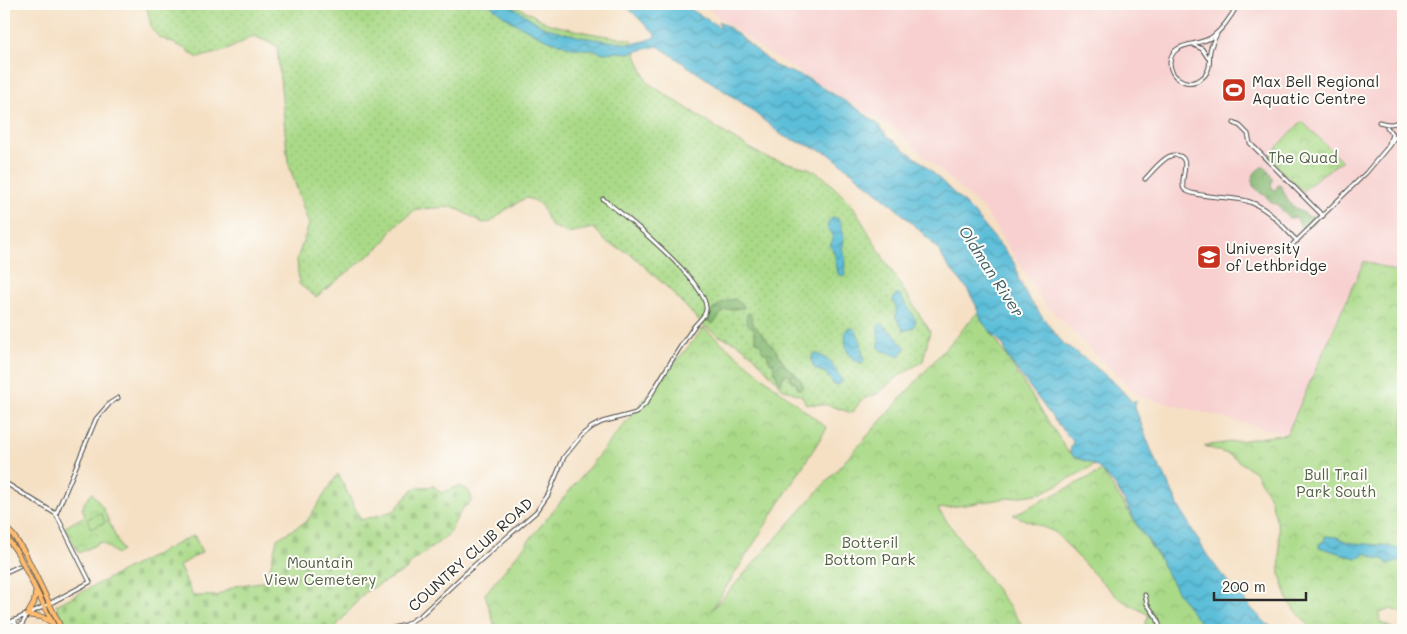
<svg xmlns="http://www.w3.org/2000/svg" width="1407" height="634" font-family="Mali,sans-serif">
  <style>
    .built { fill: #f7d0cf }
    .grass { fill: url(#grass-dots); stroke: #6a825a }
    .forest { fill: url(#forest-crowns); stroke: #597250 }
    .cemetery { fill: url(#cemetery-stones); stroke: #6a825a }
    .park { fill: url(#park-crowns); stroke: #6a825a }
    .pitch { fill: #aada88; stroke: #6a825a }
    .water { fill: url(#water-waves); stroke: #437482 }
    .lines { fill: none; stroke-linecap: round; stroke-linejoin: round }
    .minor-casing { stroke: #494642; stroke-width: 5 }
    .major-casing { stroke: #494642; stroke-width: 6 }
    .minor { stroke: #fff; stroke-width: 3 }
    .major { stroke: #fdbc6f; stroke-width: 4.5 }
    .labels { text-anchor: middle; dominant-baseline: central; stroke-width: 4; stroke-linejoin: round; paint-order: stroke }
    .poi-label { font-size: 15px; fill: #2b2b2b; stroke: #fdfcf7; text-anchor: start }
    .park-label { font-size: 15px; fill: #516047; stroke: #fdfcf7 }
    .street-label { font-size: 15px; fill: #2b2b2b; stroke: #fdfcf7 }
    .water-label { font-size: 16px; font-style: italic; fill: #3c5e68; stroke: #fdfcf7 }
  </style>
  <defs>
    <pattern id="grass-dots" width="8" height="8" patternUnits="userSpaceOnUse" patternTransform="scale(1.25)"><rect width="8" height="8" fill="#aada88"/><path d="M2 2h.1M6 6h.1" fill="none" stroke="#92bb76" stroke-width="1.8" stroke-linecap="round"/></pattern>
    <pattern id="forest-crowns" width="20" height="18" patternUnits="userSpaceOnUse" patternTransform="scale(1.25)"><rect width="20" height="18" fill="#87ba74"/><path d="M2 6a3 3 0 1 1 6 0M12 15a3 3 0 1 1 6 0" fill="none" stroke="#6f975f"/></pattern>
    <pattern id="cemetery-stones" width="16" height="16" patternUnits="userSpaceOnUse" patternTransform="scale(1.25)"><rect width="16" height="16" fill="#aada88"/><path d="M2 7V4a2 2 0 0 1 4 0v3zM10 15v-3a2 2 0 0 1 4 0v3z" fill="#92bb76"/></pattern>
    <pattern id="park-crowns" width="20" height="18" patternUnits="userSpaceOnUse" patternTransform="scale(1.25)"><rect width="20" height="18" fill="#aada88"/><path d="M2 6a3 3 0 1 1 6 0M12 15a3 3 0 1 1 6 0" fill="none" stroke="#92bb76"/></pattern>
    <pattern id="water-waves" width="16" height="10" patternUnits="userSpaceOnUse" patternTransform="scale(1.25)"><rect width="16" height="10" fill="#5bbed9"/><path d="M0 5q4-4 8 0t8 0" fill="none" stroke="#4b9bb0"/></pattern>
  </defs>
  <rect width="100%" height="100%" fill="#fdfcf7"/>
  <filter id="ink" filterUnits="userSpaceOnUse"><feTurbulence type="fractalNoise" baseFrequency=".02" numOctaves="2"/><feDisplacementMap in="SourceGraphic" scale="10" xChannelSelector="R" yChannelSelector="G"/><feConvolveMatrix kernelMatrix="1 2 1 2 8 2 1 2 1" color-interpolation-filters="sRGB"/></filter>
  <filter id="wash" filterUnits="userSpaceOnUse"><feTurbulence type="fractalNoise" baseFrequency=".0096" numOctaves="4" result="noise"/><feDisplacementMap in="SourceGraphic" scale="20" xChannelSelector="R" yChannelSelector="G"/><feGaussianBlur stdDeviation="1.12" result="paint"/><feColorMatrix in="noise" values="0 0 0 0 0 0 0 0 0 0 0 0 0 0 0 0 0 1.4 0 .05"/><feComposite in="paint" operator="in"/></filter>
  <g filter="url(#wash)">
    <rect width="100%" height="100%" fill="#f5e0c4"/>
    <!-- built -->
    <path class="built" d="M701 4H1403V376L1287 434 1138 396 1045 304 985 211 895 129 765 51Z"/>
    <!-- grass -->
    <path class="grass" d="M146 4H513L549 24 589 33 632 40 636 55 648 83 731 137 765 157 808 168 817 172 826 179 853 206 884 259 930 331 923 361 899 376 877 394 862 399 852 413 828 405 806 404 802 396 783 389 754 356 737 343 719 336 703 325 669 289 631 254 606 242 594 228 567 233 557 228 552 227C541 213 547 201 525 198L504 211 491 222 483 223 454 207 416 209 395 226 382 245 316 297 299 284 297 259 309 225 288 162 277 46 254 36 227 50 198 58 184 48 159 37 152 30Z"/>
    <!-- forest -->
    <path class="forest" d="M1262 167H1266L1273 180 1271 185 1273 189 1276 190 1278 185 1281 186 1290 204 1310 217 1315 215 1317 218 1312 224 1302 227 1300 226 1297 218H1289L1283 212 1278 204C1269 205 1268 195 1260 193L1259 191 1253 186C1251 178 1254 171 1262 167Z
      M735 299 743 305 744 308C722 311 728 305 713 324L707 321 705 319C710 310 724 299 735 299Z
      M750 313 753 324 776 350 785 365 800 378 803 386 801 389H798L795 382 790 380V376L787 374 784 375 781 383H779L773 365 774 362 770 363 768 356 761 349 762 346 756 341 754 329C747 324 745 323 747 314Z"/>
    <!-- cemetery -->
    <path class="cemetery" d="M338 474 361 520 394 511 414 488 434 486 441 493 459 486 468 490 471 496V502L463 508 447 536 412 562 406 570 365 592 333 630H68L56 605 194 535 202 552 179 566 193 596H216L235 586 267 581 277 539 307 521Z"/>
    <!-- park -->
    <path class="park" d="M1303 122 1342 161 1317 178 1303 191 1267 158 1299 124Z
      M1364 261 1403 274V613L1391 609 1380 613 1381 623 1396 630H1313L1289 603 1280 574 1279 530 1270 497 1255 472 1228 454 1204 446 1287 434Z
      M978 312 1068 452 1095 465 1042 493 938 509 1026 630H674L678 627 672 630H496L485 594 630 417 704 328 780 391 827 428 711 611Z
      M1102 471 1202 625 1208 630H1142L1149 615 1118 598 1093 573 1055 532 1013 515Z
      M92 493 103 508 122 551 117 554 101 542 79 553 65 527 85 516 82 508 84 507V503Z"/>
    <!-- pitch -->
    <path class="pitch" d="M101 513 105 522 91 529 87 519Z"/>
    <!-- water -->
    <path class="water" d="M488 4H508L544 27 580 37 630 44 645 41 655 37V34L624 4H682L721 28 718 21 729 27 775 66 809 79 858 109 878 124 887 136 924 164 972 211 1010 257 1016 266 1018 278 1027 296 1052 330 1063 343 1092 364 1117 385 1132 402 1136 400 1135 408 1155 460 1164 474 1179 507 1207 555 1222 575 1251 608 1267 624 1279 630H1208C1191 616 1172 584 1162 564 1160 561 1159 557 1157 554 1150 542 1140 532 1134 519 1123 498 1115 482 1097 467 1091 461 1080 460 1073 456L1070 451 1073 441 1055 421 1017 370 1007 356 1004 346 983 323 977 309 976 305 966 287 947 265 939 251 931 241 888 201 828 153 783 136 745 105 658 46 629 53 617 52 603 53 594 50 573 48 546 39 535 34 511 21Z
      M834 217 839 220C843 230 846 239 842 249 848 257 843 266 845 275L843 276 838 274 834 252 830 246 833 240 832 233C825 229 827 220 834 217Z
      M896 294H898L901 296 916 321 913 328 904 331 896 318V308L893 300Z
      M882 324 884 325C887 331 892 331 896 336 899 341 899 343 904 345L905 349C899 359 896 355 887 352 880 349 886 353 879 348L878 327 879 325Z
      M853 328C862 335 861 349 864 359L862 363C846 360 844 344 846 330L849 328Z
      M813 354H818L830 361 842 380C842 383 838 386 834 385L826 373 815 369 811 360Z
      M1325 536 1337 537 1347 542 1354 543 1389 546 1390 547 1402 550 1403 561H1396L1392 564H1387V562L1383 559H1378L1366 553 1362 557 1356 558 1319 547V544L1325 540Z"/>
  </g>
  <g filter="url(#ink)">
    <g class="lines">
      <defs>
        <path id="minor" d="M1057 4H1061
          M1217 34C1214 40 1211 45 1210 51 1209 57 1210 62 1209 67 1206 80 1190 87 1179 79 1173 76 1170 69 1170 63 1171 40 1199 47 1212 37 1223 29 1232 15 1238 4
          M1194 45 1202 49 1208 58
          M1379 122C1389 125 1395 125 1403 119
          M1234 123 1240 126 1248 134 1250 143 1323 216
          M1387 127 1392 134 1389 144
          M1145 179C1151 173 1165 155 1174 155 1195 155 1178 181 1184 189 1189 197 1235 197 1247 201 1268 207 1282 226 1297 241
          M1289 248 1366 173 1387 148 1403 126
          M4 482 56 514 90 582 45 606 4 625
          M56 514 96 419 110 403 118 398
          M4 573 19 566
          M1145 595 1147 604 1157 618 1161 630
          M14 620 19 630
          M22 630 21 626 27 615
          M386 630 405 625 421 615 469 570 537 511 548 495 564 457 582 435 592 427 602 422 636 413 646 403C661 378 676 352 693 328 697 322 705 317 706 310 710 284 624 215 603 199"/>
        <path id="major" d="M4 526 13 535 25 553 62 630
          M4 534 17 552 56 630
          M36 590 34 603 27 615 42 617 51 622"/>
      </defs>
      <!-- minor casing -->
      <use href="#minor" class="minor-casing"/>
      <!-- major casing -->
      <use href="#major" class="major-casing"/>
      <!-- minor -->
      <use href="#minor" class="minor"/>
      <!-- major -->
      <use href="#major" class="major"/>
    </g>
  </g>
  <!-- icons -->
  <defs>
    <symbol id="stadium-square" viewBox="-11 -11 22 22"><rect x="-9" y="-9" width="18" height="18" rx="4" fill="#c8321e" stroke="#fdfcf7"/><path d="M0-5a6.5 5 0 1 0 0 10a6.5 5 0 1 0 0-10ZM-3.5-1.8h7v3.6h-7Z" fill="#fff"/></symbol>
    <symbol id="university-square" viewBox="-11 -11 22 22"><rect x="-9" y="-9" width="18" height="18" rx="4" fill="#c8321e" stroke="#fdfcf7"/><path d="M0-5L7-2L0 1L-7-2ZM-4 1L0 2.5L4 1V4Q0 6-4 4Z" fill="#fff"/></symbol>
  </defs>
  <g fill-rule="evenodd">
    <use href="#stadium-square" x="1220" y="76" width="28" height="28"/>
    <use href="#university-square" x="1195" y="243" width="28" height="28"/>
  </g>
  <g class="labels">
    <!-- poi labels -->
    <g class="poi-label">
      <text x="1252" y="81">Max Bell Regional<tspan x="1252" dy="17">Aquatic Centre</tspan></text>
      <text x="1226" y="248">University<tspan x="1226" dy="17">of Lethbridge</tspan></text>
    </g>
    <!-- park labels -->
    <g class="park-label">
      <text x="1303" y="157">The Quad</text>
      <text x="1336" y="474">Bull Trail<tspan x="1336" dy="17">Park South</tspan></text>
      <text x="870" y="542">Botteril<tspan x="870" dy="17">Bottom Park</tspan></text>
      <text x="320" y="562">Mountain<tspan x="320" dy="17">View Cemetery</tspan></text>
    </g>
    <!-- street labels -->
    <g class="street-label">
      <text transform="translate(470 554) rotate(-42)">COUNTRY CLUB ROAD</text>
    </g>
    <!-- water labels -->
    <g class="water-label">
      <text transform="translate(992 271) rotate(57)">Oldman River</text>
    </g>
  </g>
  <!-- margin -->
  <rect width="1407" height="634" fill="none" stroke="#fdfcf7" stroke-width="20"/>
  <!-- scale -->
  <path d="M1214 592v8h92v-8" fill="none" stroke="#2b2b2b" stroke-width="2.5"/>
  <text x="1222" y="592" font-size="15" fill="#2b2b2b" stroke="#fdfcf7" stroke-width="4" paint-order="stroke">200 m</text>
</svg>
